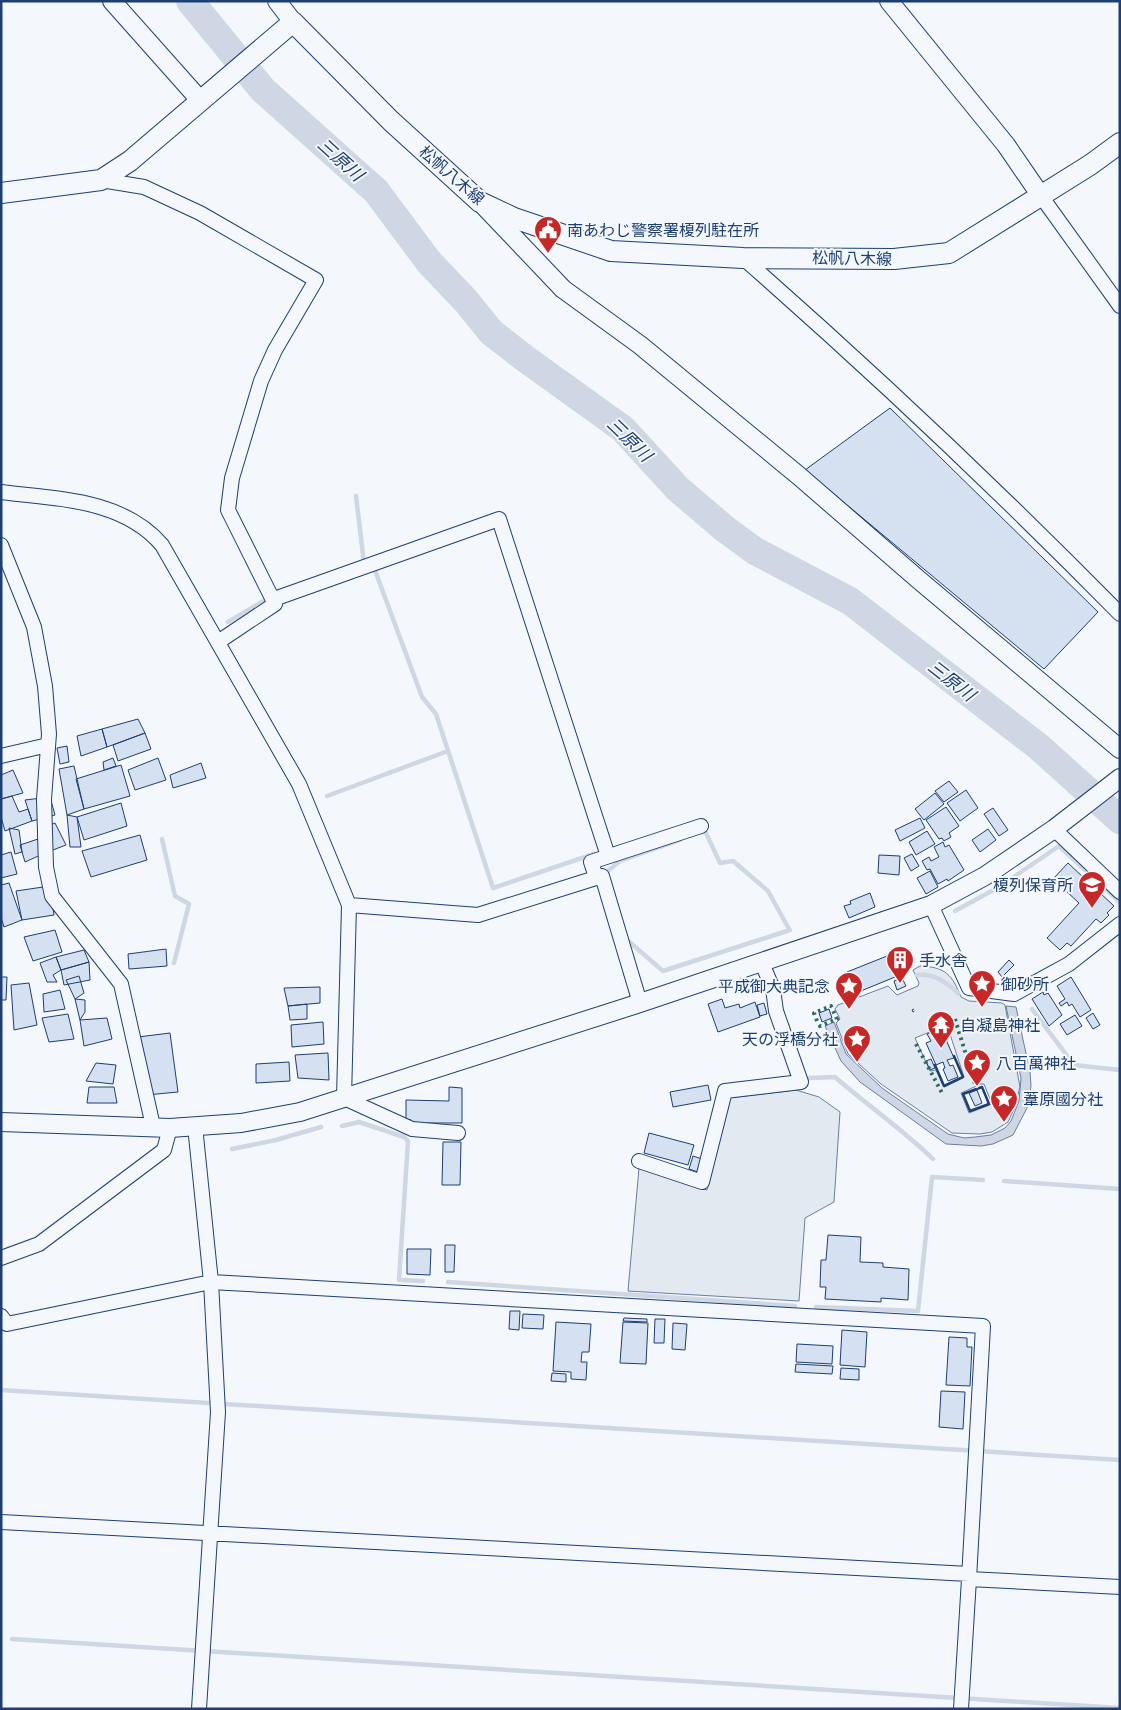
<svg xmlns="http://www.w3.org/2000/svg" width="1121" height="1710" font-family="'Noto Serif','Noto Sans JP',serif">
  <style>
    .green { fill: #e3e9f0; stroke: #687fa3; fill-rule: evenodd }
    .water { fill: #cfd7e4; stroke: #687fa3 }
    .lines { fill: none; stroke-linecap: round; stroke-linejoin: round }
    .stream { stroke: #cfd7e4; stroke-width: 4.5 }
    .river { stroke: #cfd7e4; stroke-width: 28 }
    .building { fill: #d5e0f0; stroke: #1d3f73 }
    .minor-casing { stroke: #1d3f73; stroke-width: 16 }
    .tertiary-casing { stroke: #1d3f73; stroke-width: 20 }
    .secondary-casing { stroke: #1d3f73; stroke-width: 22 }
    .minor { stroke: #f4f7fb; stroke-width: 14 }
    .tertiary { stroke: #f4f7fb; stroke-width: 18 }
    .secondary { stroke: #f4f7fb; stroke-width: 20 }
    .hedge { stroke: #2c6c60; stroke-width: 4; stroke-dasharray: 2.5 4; stroke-linecap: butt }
    .fence { stroke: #1d3f73; stroke-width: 1; stroke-dasharray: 6 2.5; stroke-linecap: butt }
    .wall { stroke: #1d3f73; stroke-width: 2.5 }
    .labels { text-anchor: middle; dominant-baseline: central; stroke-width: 4; stroke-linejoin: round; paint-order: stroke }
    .street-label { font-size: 16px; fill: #1d3f73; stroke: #f4f7fb }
    .poi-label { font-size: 16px; fill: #1d3f73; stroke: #f4f7fb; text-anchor: start }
    .water-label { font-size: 18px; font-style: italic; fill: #1d3f73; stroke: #f4f7fb }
  </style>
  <rect width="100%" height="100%" fill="#f4f7fb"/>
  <!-- green -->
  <path class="green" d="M920 966C946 967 952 975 961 997L969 1001 1002 1003 1005 1005 1020 1087 1014 1109 1008 1122 992 1132 980 1134 952 1133 881 1084 848 1054 836 1023 840 1019 835 1009 838 1005 888 986 897 995 918 986 919 983 913 970ZM947 1025 964 1077 944 1087 936 1070 930 1071 915 1038ZM981 1084H984L992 1104 969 1113 961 1093Z
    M796 1090 819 1097 840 1112 834 1202 805 1218 799 1301 628 1291 639 1168 707 1190 729 1098Z"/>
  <!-- water -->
  <path class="water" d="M1006 1006 1016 1007 1030 1072 1031 1086 1028 1106 1013 1135 993 1144 981 1146 946 1144 860 1082 841 1061 825 1026 834 1022 846 1054 882 1088 948 1134 964 1138 975 1137 991 1135 1005 1128 1011 1121 1019 1101 1021 1078Z"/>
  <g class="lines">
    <!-- stream -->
    <path class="stream" d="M356 496 364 563
      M373 565 422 697 436 714 493 888 594 854
      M228 622 270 597
      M327 796 448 751
      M701 832 705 831 720 863 733 861 768 891 789 929
      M162 839 175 896 189 904 174 963
      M603 875 620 861 680 840
      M955 911 999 887 1059 846 1120 902
      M626 939 663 971 790 930
      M917 975C934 973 946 982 958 993
      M1032 1009 1074 1065 1120 1070
      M809 1078 835 1077C867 1105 902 1129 933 1159
      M342 1126 359 1122 404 1137 408 1141 399 1280 423 1281
      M232 1149 276 1140 321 1127
      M1004 1181 1120 1189
      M448 1282 795 1306
      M816 1307 918 1311 932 1177 983 1180
      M1 1390 1120 1460
      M12 1639 1120 1708"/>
    <!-- river -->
    <path class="river" d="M190 1 263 90 376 191 429 262 466 301 491 332 523 357 623 429 678 489 725 529 755 551 850 601 1039 747 1120 820"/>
  </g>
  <!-- building -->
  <path class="building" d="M890 408 1098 612 1044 669 805 470Z
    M138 719 145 733 107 747 102 729Z
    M102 729 107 747 81 756 77 736Z
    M145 733 151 749 118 761 113 745Z
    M67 746 69 762 60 764 57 748Z
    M113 758 116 766 104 770 103 762Z
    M158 758 166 780 135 790 128 770Z
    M201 763 206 778 173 788 170 775Z
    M121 765 130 796 84 809 76 779Z
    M74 766 84 809 67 815 59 769Z
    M13 770 23 793 1 799V775Z
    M949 781 958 792 944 802 935 791Z
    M966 790 978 808 960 821 947 803Z
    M935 793 944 804 924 820 915 809Z
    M12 796 19 812 28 809 32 821 5 831 1 817V799Z
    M50 797 55 815 32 821 25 800Z
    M121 803 127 826 84 840 77 817Z
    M946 807 959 826 949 833 951 837 944 841 942 838 939 839 926 820Z
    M993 808 1008 830 999 836 984 814Z
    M67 815 77 817 81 847H70Z
    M920 818 925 828 900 841 895 830Z
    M55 823 66 845 45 853 38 830Z
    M9 828 19 830 22 852 15 854Z
    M988 829 996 840 980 852 972 840Z
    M927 831 935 844 916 855 909 842Z
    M140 835 147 860 91 877 82 851Z
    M41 838 45 853 25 862 20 845Z
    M943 842 945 847 949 845 964 870 948 881 947 879 938 884 930 869 927 870 922 861 929 857 931 861 939 857 934 847Z
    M11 852 17 874 1 878V855Z
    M912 854 919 866 911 871 904 858Z
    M879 855 900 856 899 875 878 873Z
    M1068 863 1114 906 1107 913 1109 915 1101 923 1096 919 1071 946 1067 943 1060 950 1047 938 1079 903 1053 879Z
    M930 871 938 887 926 894 917 878Z
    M9 883 22 920 4 927 1 917V885Z
    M50 886 54 915 22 920 16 891Z
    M870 893 875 907 849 918 844 906 851 904 850 901Z
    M55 930 62 952 33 961 24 937Z
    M166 949 167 966 129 969 128 954Z
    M84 950 89 962 61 970 56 957Z
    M887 956 895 977 856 993 847 972Z
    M56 957 61 970 53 975 57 982H47L40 963Z
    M1009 960 1014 965 1002 977 998 972Z
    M89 962 90 980 64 985 61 970Z
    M79 976 84 993 75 999 66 980Z
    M1 977H7L6 1000H1Z
    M1071 977 1091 1010 1080 1017 1072 1004 1069 1006 1067 1002 1061 1006 1059 1003 1065 999 1057 986Z
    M902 978 906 986 897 990 894 981Z
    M29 983 37 1025 14 1030 11 985Z
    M320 987V1003L288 1006 284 988Z
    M60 990 65 1009 44 1012 43 994Z
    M1043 992 1044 995 1048 993 1062 1015 1049 1026 1032 999Z
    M75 999 85 1000V1012L80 1020Z
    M722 999 725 1008 739 1004 740 1008 755 1002 760 1017 718 1032 708 1004Z
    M764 1003 767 1014 760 1016 757 1005Z
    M307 1004V1019L290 1020 288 1006Z
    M829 1009 832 1018 822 1022 819 1013Z
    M1093 1013 1100 1025 1093 1029 1086 1018Z
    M68 1014 74 1039 49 1042 42 1018Z
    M1075 1015 1082 1026 1067 1035 1060 1024Z
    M107 1018 112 1039 84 1046 80 1020Z
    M323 1022 324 1044 292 1047 291 1025Z
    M937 1030 940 1037 944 1035 954 1058 947 1060 950 1066 953 1065 958 1077 948 1081 943 1069 945 1068 943 1062 936 1065 926 1043 931 1041 927 1034Z
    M170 1033 178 1092 146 1095 138 1037Z
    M328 1053 329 1080 298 1078 295 1055Z
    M931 1059 935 1068 930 1070 926 1061Z
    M289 1062 290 1081 256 1083V1064Z
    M96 1063 116 1065 113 1084 86 1081Z
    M708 1085 711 1100 673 1107 670 1092Z
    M89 1087H114L117 1103H87Z
    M449 1087 462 1088V1123H411V1120L406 1119V1100L449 1101Z
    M977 1090 982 1103 975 1106 969 1093Z
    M649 1133 694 1145 688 1165 644 1153Z
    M443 1142H461L460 1185H442Z
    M693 1156 702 1159 698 1172 689 1169Z
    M828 1235 861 1237 860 1262 883 1263V1267L909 1269 908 1300 881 1298V1302L825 1299 826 1287H820L821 1260H826Z
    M445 1245H455L454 1272H445Z
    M407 1249H431L430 1275 407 1274Z
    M510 1311H520L519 1330 509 1329Z
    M523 1314 544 1315 543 1329 522 1328Z
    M624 1318 647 1319V1322L623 1321Z
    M655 1319H665L664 1343H654Z
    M556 1322 591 1324 589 1352H582L581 1362H587L586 1380 571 1379V1372L553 1371Z
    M623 1322 648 1323 646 1364 620 1363Z
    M673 1323 687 1324 685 1350 672 1349Z
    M842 1330 867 1332 865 1367 840 1365Z
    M949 1337 967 1338V1347H972L970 1386 946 1385Z
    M797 1344 833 1346 832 1364 796 1362Z
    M796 1364 833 1366 832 1374 795 1372Z
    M841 1368 859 1369V1380L840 1379Z
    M552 1373 566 1374V1382L551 1381Z
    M941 1391 965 1392 963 1429 939 1427Z"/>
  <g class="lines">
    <defs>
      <path id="minor" d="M101 180 144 187 200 213 316 280 275 350 261 381 232 478 228 510 275 604 218 642
        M1041 196 1120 306
        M743 258C873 372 999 491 1120 614
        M1 492C57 499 123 499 162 545L299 784 349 905 344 1098 412 1129 458 1133
        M1 545 34 627 45 686 49 734 44 799 46 867 52 896 121 984 153 1126
        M274 599 499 519 608 856
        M1 756 48 745
        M1054 829 1120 892
        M596 877 591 862 701 826
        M349 905 478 915 602 876 640 1003
        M931 905 969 988 1014 994 1069 964 1120 924
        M195 1126 211 1282 218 1412 199 1709
        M639 1161 702 1182 725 1091 801 1082 776 1011 773 989 761 961
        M1 1258 39 1244 164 1150 170 1128
        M1 1316 7 1324 211 1282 983 1326 969 1579 1120 1587
        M1 1522 969 1574
        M961 1709 969 1579"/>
      <path id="tertiary" d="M112 1 200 100
        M277 1 293 22
        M889 1 1006 145 1041 196
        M484 206 563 289 640 345 799 476 919 580 1120 749
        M1 1122 170 1128 241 1123 300 1112 640 1003 931 905 985 876 1054 829 1120 778"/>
      <path id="secondary" d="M1 193 101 180 130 161 293 22 391 121 480 202 514 218 611 251 743 258 894 259 949 253 1090 165 1120 143"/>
    </defs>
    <!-- minor casing -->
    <use href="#minor" class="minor-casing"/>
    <!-- tertiary casing -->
    <use href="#tertiary" class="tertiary-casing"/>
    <!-- secondary casing -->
    <use href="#secondary" class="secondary-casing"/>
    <!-- minor -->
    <use href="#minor" class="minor"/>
    <!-- tertiary -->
    <use href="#tertiary" class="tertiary"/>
    <!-- secondary -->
    <use href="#secondary" class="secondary"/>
    <!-- hedge -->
    <path class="hedge" d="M955 1019 975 1084
      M817 1021 814 1013 831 1006 837 1019 820 1026 819 1024
      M916 1044 942 1093"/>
    <!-- fence -->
    <path class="fence" d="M914 1009 912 1010 913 1012 915 1011"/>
    <!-- wall -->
    <path class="wall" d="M935 1065 944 1086 963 1077 954 1056
      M982 1087 989 1104 970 1111 963 1094Z"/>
  </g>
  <!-- icons -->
  <defs>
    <symbol id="civic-pin" viewBox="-11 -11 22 30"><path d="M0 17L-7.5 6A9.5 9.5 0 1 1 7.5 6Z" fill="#c62828" stroke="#f4f7fb"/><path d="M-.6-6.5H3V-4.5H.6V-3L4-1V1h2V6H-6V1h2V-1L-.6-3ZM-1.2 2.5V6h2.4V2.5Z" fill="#fff"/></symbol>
    <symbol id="school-pin" viewBox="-11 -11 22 30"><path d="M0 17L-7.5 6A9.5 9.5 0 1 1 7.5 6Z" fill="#c62828" stroke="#f4f7fb"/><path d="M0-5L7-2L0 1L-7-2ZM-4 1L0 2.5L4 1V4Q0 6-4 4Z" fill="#fff"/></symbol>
    <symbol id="building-pin" viewBox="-11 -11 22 30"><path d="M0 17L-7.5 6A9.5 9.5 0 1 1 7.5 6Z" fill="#c62828" stroke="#f4f7fb"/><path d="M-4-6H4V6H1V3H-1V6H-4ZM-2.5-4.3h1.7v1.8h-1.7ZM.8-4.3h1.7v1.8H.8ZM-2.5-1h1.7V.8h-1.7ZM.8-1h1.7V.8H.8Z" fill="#fff"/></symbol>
    <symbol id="sight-pin" viewBox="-11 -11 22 30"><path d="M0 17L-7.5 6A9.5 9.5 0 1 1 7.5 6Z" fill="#c62828" stroke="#f4f7fb"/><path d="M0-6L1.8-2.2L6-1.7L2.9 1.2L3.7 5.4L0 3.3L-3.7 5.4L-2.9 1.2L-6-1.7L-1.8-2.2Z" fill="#fff"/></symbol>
    <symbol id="temple-pin" viewBox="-11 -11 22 30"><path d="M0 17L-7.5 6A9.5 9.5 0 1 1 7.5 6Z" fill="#c62828" stroke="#f4f7fb"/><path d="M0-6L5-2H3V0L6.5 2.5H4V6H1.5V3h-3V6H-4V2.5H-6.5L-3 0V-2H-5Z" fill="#fff"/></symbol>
  </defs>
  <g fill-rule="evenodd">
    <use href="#civic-pin" x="532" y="214" width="32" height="43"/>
    <use href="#school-pin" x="1076" y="869" width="32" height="43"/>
    <use href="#building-pin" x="884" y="944" width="32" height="43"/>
    <use href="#sight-pin" x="966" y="968" width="32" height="43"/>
    <use href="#sight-pin" x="833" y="970" width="32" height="43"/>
    <use href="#temple-pin" x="925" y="1009" width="32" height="43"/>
    <use href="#sight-pin" x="841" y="1023" width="32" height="43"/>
    <use href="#sight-pin" x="961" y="1047" width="32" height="43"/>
    <use href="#sight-pin" x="988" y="1083" width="32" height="43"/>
  </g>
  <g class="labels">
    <!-- street labels -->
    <g class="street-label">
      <text transform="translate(452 175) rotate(41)">松帆八木線</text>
      <text transform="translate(852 258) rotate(1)">松帆八木線</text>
    </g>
    <!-- poi labels -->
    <g class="poi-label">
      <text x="567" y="230">南あわじ警察署榎列駐在所</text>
      <text x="1073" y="885" text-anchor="end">榎列保育所</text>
      <text x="919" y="960">手水舎</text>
      <text x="1001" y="984">御砂所</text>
      <text x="830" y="986" text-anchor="end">平成御大典記念</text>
      <text x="960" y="1025">自凝島神社</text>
      <text x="838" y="1039" text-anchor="end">天の浮橋分社</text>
      <text x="996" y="1063">八百萬神社</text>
      <text x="1023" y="1099">葦原國分社</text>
    </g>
    <!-- water labels -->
    <g class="water-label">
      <text transform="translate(341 159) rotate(42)">三原川</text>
      <text transform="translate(630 439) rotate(44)">三原川</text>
      <text transform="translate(952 680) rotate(38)">三原川</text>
    </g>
  </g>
  <!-- border -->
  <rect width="1121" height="1710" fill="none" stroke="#1d3f73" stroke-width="5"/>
</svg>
